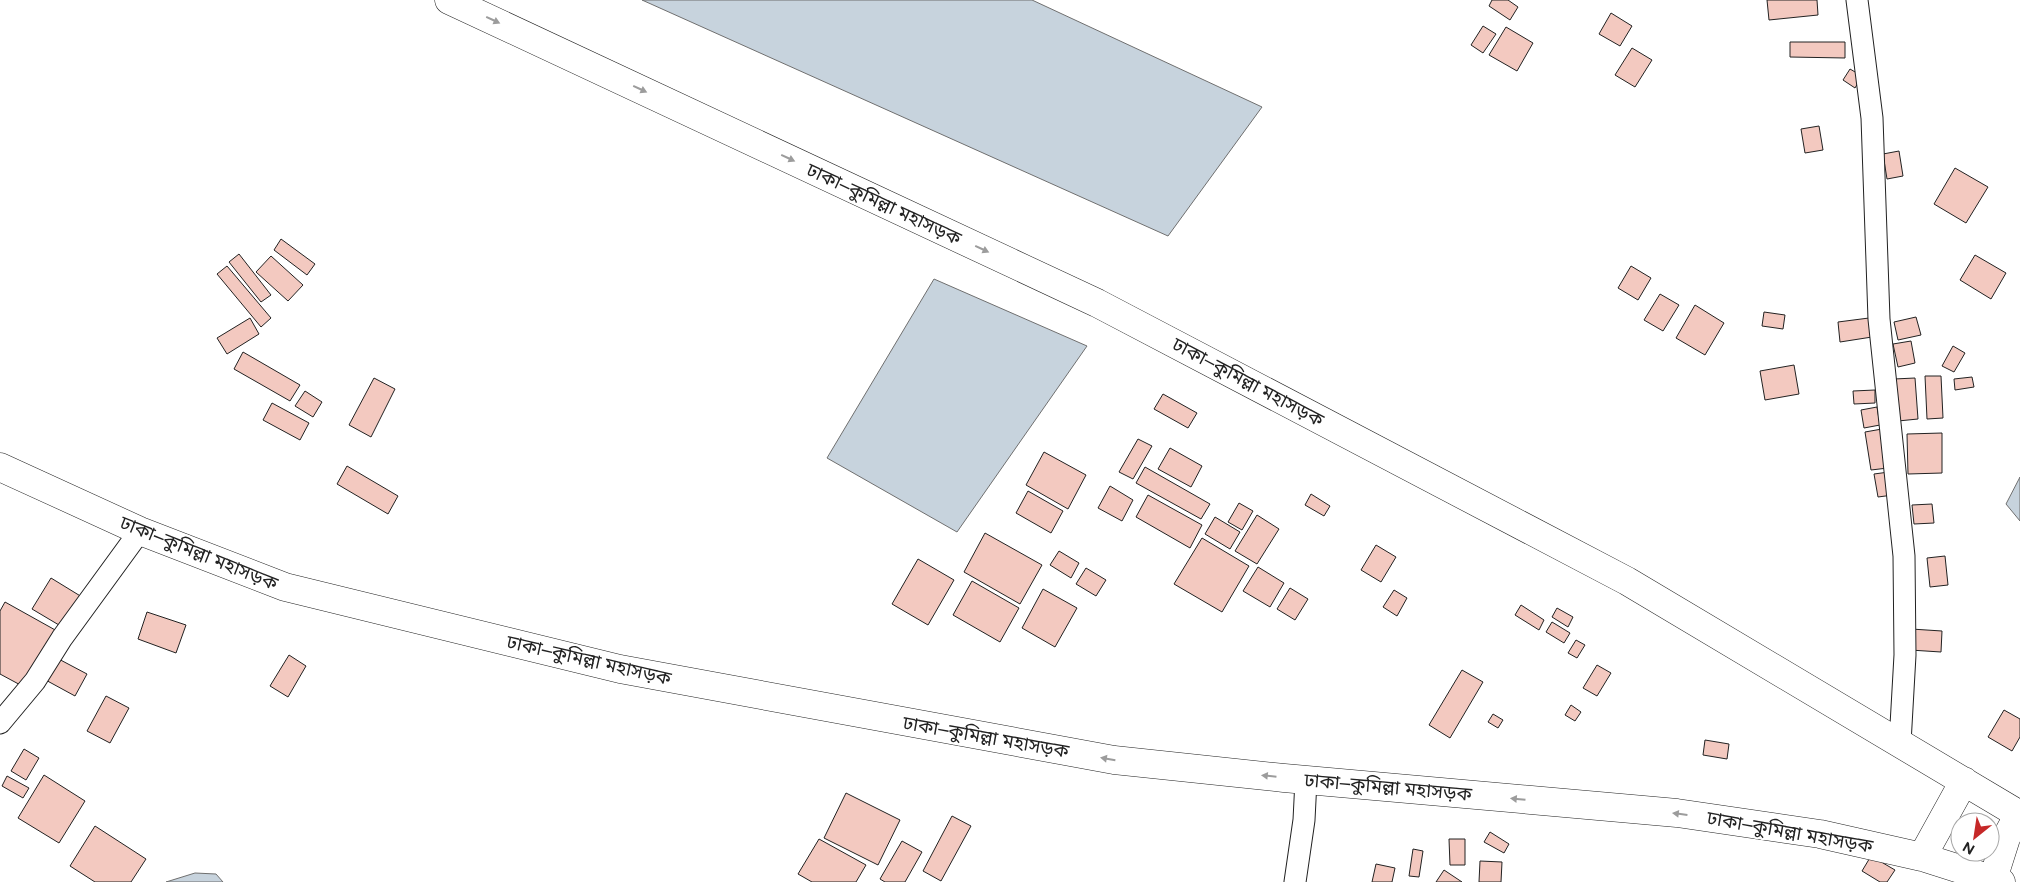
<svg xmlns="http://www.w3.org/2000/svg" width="2020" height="882" font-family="Figtree,'Noto Sans Bengali',sans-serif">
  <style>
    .water { fill: #c7d3dd; stroke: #6f6f6f }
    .building { fill: #f3c9c0; stroke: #222 }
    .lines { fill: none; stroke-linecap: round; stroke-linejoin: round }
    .street-casing { stroke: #222; stroke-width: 23 }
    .highway-casing { stroke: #222; stroke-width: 29 }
    .street { stroke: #fff; stroke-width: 21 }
    .highway { stroke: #fff; stroke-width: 28 }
    .oneway { fill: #9c9c9c }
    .labels { text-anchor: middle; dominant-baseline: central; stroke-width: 4; stroke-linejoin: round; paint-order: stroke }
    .street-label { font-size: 19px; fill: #222; stroke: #fff }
  </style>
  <rect width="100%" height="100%" fill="#fff"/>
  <!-- water -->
  <path class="water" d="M642 0H1032L1262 107 1168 236Z
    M934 279 1087 346 957 532 827 458Z
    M2020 477V521L2006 504Z
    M195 873 216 874 223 882H166Z"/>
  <!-- building -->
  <path class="building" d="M1492 0H1508L1518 7 1510 20 1489 6Z
    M1767 0H1817L1818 15 1769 20Z
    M1611 13 1632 26 1620 46 1599 34Z
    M1483 26 1496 34 1483 53 1471 45Z
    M1506 27 1533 43 1517 71 1489 55Z
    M1790 42H1845V58L1790 57Z
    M1632 48 1652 60 1635 87 1615 75Z
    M1850 69 1862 76 1855 88 1843 80Z
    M1819 126 1823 150 1805 153 1801 129Z
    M1899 151 1903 176 1887 179 1883 154Z
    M1955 168 1988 187 1966 223 1934 204Z
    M281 239 315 264 307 275 274 250Z
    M239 254 271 295 261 302 229 262Z
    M1975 255 2006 273 1991 299 1960 280Z
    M271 256 303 285 288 301 256 272Z
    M227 266 271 318 261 327 217 274Z
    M1631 266 1651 278 1638 300 1618 288Z
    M1660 294 1679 305 1663 331 1644 320Z
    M1695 305 1724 323 1705 355 1676 338Z
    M1764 312 1785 315 1783 329 1762 326Z
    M1916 317 1921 335 1898 340 1894 322Z
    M250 318 259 334 227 354 217 338Z
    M1869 318 1872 337 1840 342 1838 322Z
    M1911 341 1915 363 1898 367 1893 344Z
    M1953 346 1965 353 1954 372 1942 366Z
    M243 352 300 385 290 401 234 369Z
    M1794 365 1799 394 1765 400 1760 371Z
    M1925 376H1941L1943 418 1927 419Z
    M1972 377 1974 387 1955 390 1954 379Z
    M374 378 395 389 371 437 349 425Z
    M1915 378 1918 419 1898 421 1894 379Z
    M1875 390V403L1854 404 1853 391Z
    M305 391 322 402 313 417 295 406Z
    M1163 394 1197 413 1188 428 1154 409Z
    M272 403 309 423 300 440 263 420Z
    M1877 407 1880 425 1864 428 1861 410Z
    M1882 429 1888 468 1871 470 1865 432Z
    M1942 433V473L1908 474 1907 434Z
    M1138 439 1152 446 1133 479 1119 472Z
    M1170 448 1202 466 1191 487 1158 469Z
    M1044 452 1086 475 1068 509 1026 485Z
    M347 466 398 496 388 514 337 484Z
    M1145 467 1210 504 1201 519 1136 483Z
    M1889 472 1893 495 1878 497 1874 474Z
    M1110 486 1133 500 1122 521 1098 508Z
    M1028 491 1063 511 1051 533 1016 513Z
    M1311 494 1330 506 1324 516 1305 505Z
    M1148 495 1202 525 1190 548 1136 517Z
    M1239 503 1253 511 1242 530 1228 522Z
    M1932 504 1934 523 1914 524 1912 505Z
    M1257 515 1279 529 1257 564 1235 551Z
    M1215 517 1240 532 1230 549 1205 534Z
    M985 533 1042 565 1020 604 964 572Z
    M1202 538 1249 566 1222 612 1174 584Z
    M1376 545 1396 557 1381 582 1361 570Z
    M1059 551 1079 563 1071 578 1050 565Z
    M1945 556 1948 585 1930 587 1927 558Z
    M918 559 954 580 928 625 892 604Z
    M1258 567 1284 583 1270 607 1243 591Z
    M1086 568 1106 580 1096 596 1076 584Z
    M51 578 82 597 64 628 32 609Z
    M972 581 1019 608 1000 642 953 615Z
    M1290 588 1308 599 1295 620 1277 609Z
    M1043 589 1077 608 1055 647 1022 628Z
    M1394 590 1407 598 1397 616 1383 607Z
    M5 602 57 631 26 688 0 674V611Z
    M1521 605 1544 620 1539 630 1515 615Z
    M1557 608 1573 617 1568 627 1552 617Z
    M147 612 186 625 176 653 138 639Z
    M1552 622 1570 633 1564 643 1546 632Z
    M1911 629 1942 631 1941 652 1910 650Z
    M1576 640 1585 645 1577 658 1568 653Z
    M289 655 306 666 288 697 270 686Z
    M53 656 87 674 75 696 42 678Z
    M1597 665 1611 673 1597 696 1583 688Z
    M1462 670 1483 682 1450 738 1429 725Z
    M106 696 129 708 110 743 87 731Z
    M1571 705 1581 712 1575 721 1565 715Z
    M2004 710 2020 719V737L2012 751 1988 737Z
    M1493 714 1503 720 1498 728 1488 722Z
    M1705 740 1729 744 1727 759 1703 755Z
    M24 749 39 758 26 780 11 771Z
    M44 775 85 801 59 843 18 818Z
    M7 776 29 788 23 798 2 786Z
    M846 793 900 820 878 865 824 838Z
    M952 816 971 826 941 881 923 871Z
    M95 826 146 859 131 882H95L70 866Z
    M1490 832 1509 844 1504 853 1484 842Z
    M819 839 866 865 856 882H812L798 874Z
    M1449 839H1465V865H1450Z
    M902 841 922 852 905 882H885L880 879Z
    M1413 849 1423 851 1419 877 1409 876Z
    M1871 856 1895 870 1887 882H1880L1862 871Z
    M1480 861 1502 862 1501 882H1479Z
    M1376 864 1395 868 1392 882H1372Z
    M1444 870 1462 882H1436Z"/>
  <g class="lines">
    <defs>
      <path id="street" d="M1857 0 1872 118 1879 319 1904 556 1905 655 1900 743
        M0 723 35 681 62 638 140 531
        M1295 882 1304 820 1306 780"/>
      <path id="highway" d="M449 0 1097 303 1627 581 2020 815
        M0 467 140 531 285 587 620 669 1114 760 1284 778 1677 813 1820 834 1922 857 2001 882
        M1922 857 1964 781
        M1993 879 2006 838 2019 814"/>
    </defs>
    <!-- street casing -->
    <use href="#street" class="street-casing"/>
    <!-- highway casing -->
    <use href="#highway" class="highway-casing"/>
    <!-- street -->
    <use href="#street" class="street"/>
    <!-- highway -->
    <use href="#highway" class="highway"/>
  </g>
  <!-- one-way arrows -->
  <defs><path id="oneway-solid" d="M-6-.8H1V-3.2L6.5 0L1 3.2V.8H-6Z" transform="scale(1.25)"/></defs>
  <g class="oneway">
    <use href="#oneway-solid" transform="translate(493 20) rotate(25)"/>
    <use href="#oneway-solid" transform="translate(640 89) rotate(25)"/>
    <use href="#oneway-solid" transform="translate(788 158) rotate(25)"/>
    <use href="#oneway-solid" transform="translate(982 249) rotate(25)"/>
    <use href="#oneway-solid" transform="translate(1108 759) rotate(-170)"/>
    <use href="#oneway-solid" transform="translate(1269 776) rotate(-174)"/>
    <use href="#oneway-solid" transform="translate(1518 799) rotate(-175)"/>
    <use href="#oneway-solid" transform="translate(1680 814) rotate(-173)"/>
  </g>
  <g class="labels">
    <!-- street labels -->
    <g class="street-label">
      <text transform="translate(884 204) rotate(25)">ঢাকা–কুমিল্লা মহাসড়ক</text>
      <text transform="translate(1248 382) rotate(28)">ঢাকা–কুমিল্লা মহাসড়ক</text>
      <text transform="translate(199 553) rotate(22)">ঢাকা–কুমিল্লা মহাসড়ক</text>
      <text transform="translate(589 660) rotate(13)">ঢাকা–কুমিল্লা মহাসড়ক</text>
      <text transform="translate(986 737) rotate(10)">ঢাকা–কুমিল্লা মহাসড়ক</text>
      <text transform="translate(1388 787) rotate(5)">ঢাকা–কুমিল্লা মহাসড়ক</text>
      <text transform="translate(1790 832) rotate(10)">ঢাকা–কুমিল্লা মহাসড়ক</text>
    </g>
  </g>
  <!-- north arrow -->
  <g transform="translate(1975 837) rotate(210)"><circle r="24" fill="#ffffff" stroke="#a7a7a7"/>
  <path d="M0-4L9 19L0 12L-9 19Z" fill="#c62828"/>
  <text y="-8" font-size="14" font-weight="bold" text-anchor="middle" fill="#222222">N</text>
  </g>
</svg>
